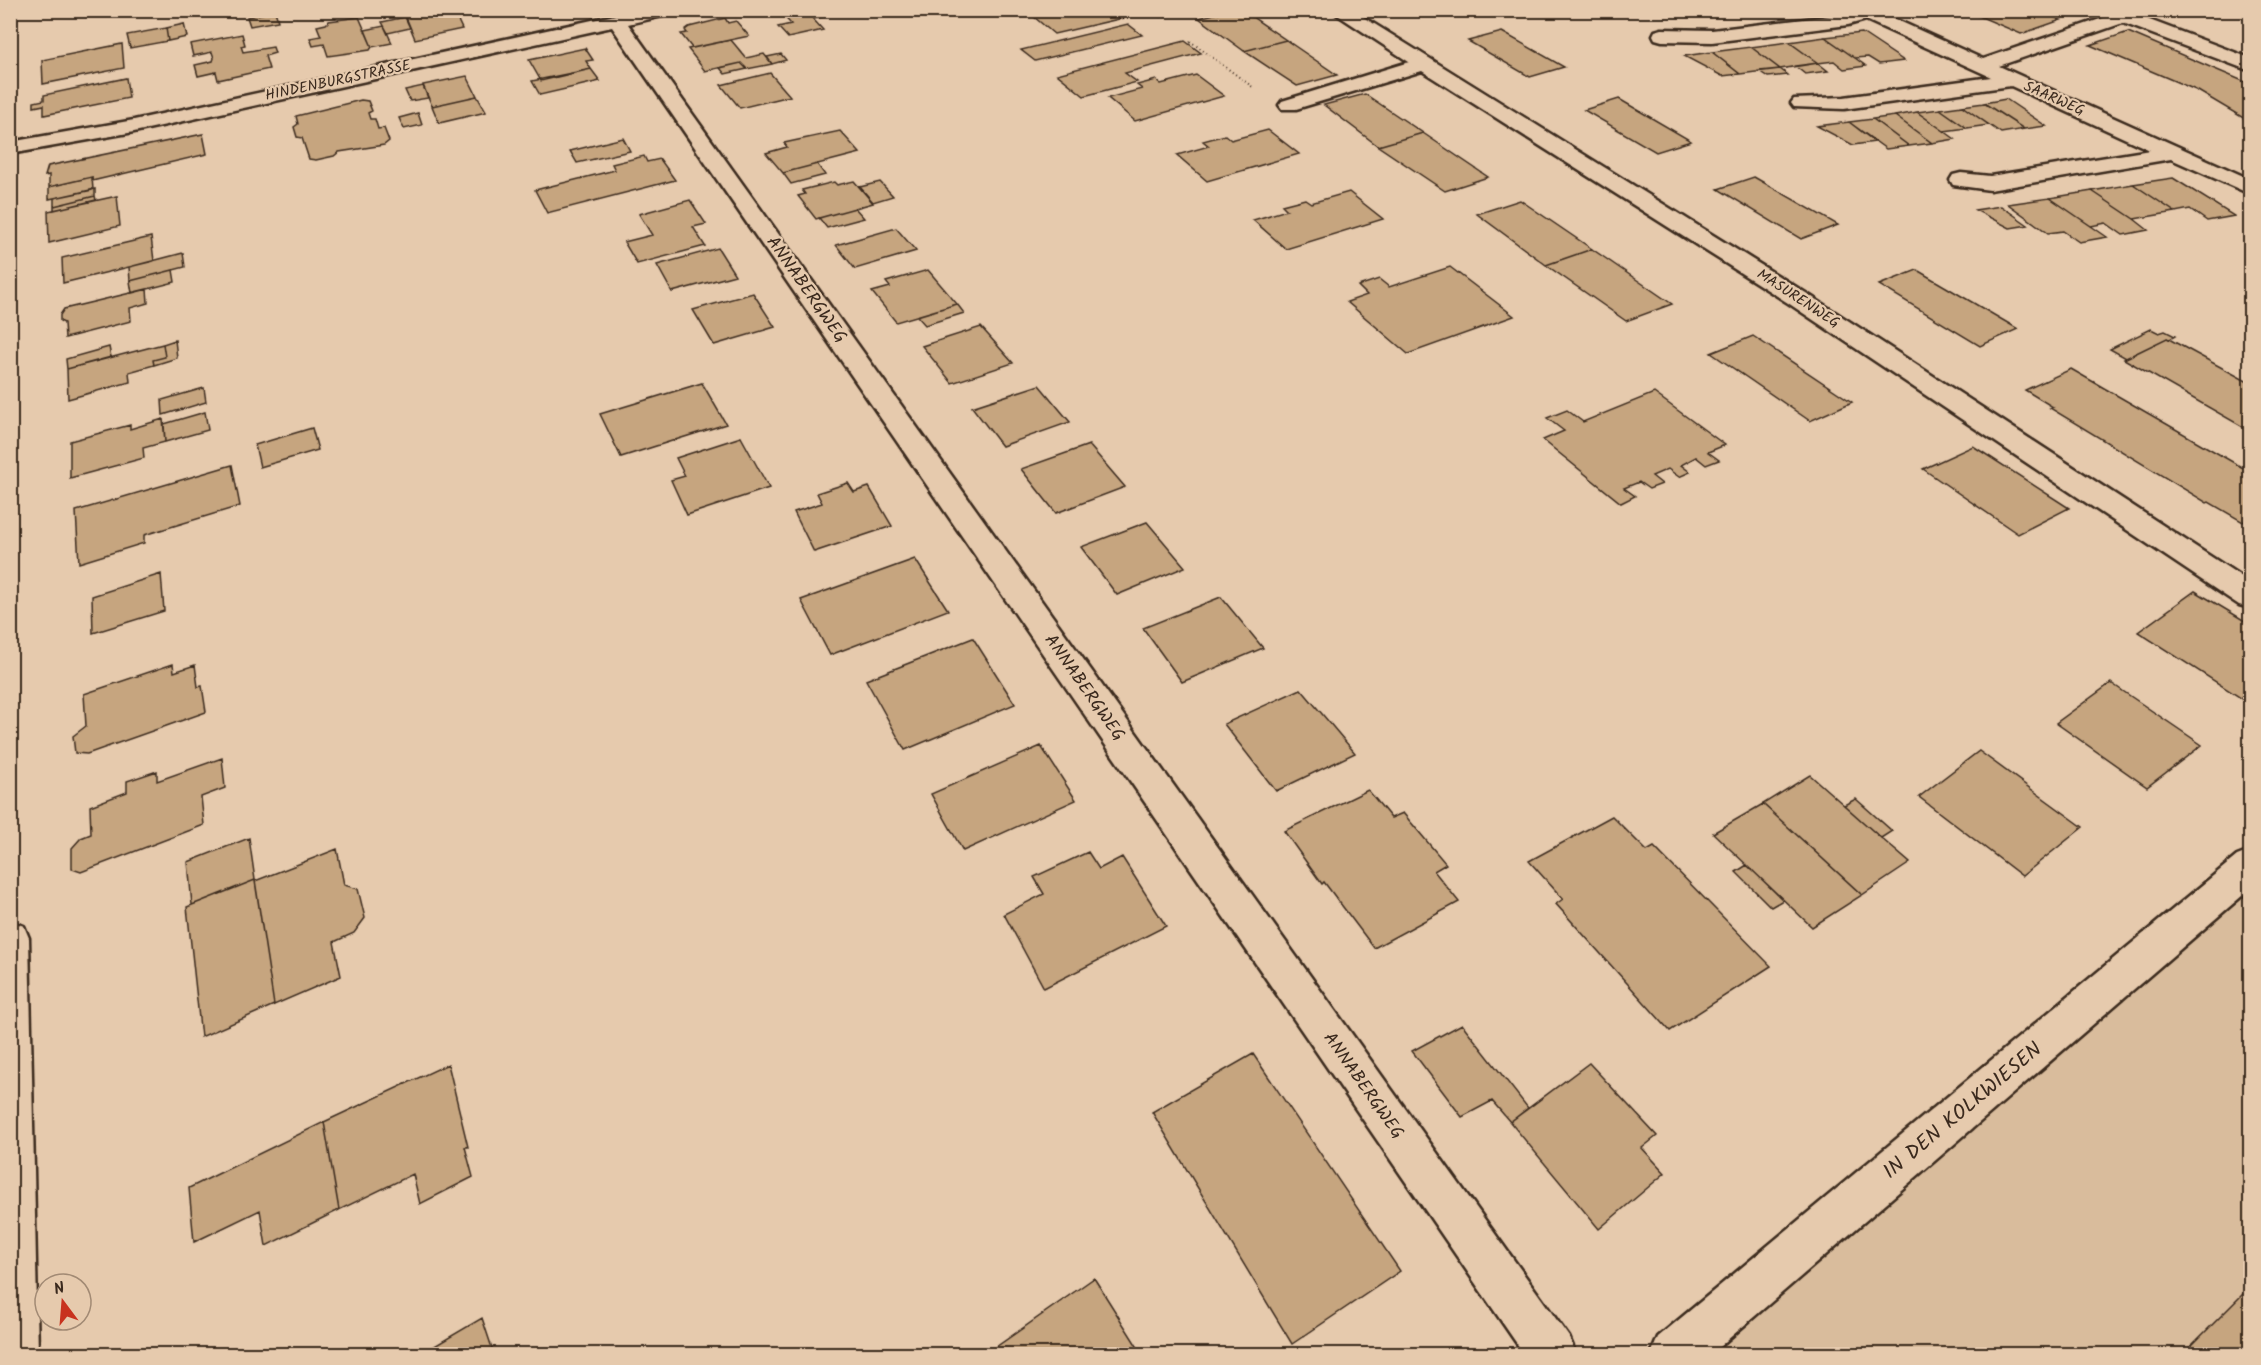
<svg xmlns="http://www.w3.org/2000/svg" width="2261" height="1365" font-family="Kalam,sans-serif">
  <style>
    .built { fill: #d9bc9c }
    .building { fill: #c6a57f; stroke: #3b2a1e; stroke-width: 1.5 }
    .lines { fill: none; stroke-linecap: round; stroke-linejoin: round }
    .minor-casing { stroke: #3b2a1e; stroke-width: 5 }
    .path { stroke: #3b2a1e; stroke-width: 2; stroke-dasharray: 1 3; stroke-linecap: butt }
    .minor { fill: #e6caad; fill-rule: evenodd }
    .labels { text-anchor: middle; dominant-baseline: central; stroke-width: 4.5; stroke-linejoin: round; paint-order: stroke }
    .far-street-label { font-size: 15px; fill: #3b2a1e; stroke: #e6caad }
    .street-label { font-size: 18px; fill: #3b2a1e; stroke: #e6caad }
    .near-street-label { font-size: 21px; fill: #3b2a1e; stroke: #e6caad }
  </style>
  <rect width="100%" height="100%" fill="#e6caad"/>
  <filter id="ink" filterUnits="userSpaceOnUse"><feTurbulence type="fractalNoise" baseFrequency=".0167" numOctaves="2"/><feDisplacementMap in="SourceGraphic" scale="12" xChannelSelector="R" yChannelSelector="G"/><feConvolveMatrix kernelMatrix="1 2 1 2 8 2 1 2 1" color-interpolation-filters="sRGB"/></filter>
  <g filter="url(#ink)">
    <!-- built -->
    <path class="built" d="M2250 867V1354H1675Z"/>
    <!-- building -->
    <path class="building" d="M403 10H453L462 29 415 39Z
      M778 10H835L838 13 813 19 823 30 788 38 778 27 791 24Z
      M891 10H917L919 12 898 17Z
      M1026 10H1113L1123 18 1054 34Z
      M1152 10H1185L1160 17Z
      M1229 10H1242L1286 40 1244 51 1199 18Z
      M1965 10H2036L2061 20 2021 34Z
      M2125 10H2159L2160 11 2142 17Z
      M275 11 278 21 250 26 247 17Z
      M359 17 372 47 370 50 328 56 324 44 313 46 310 38 321 36 317 26 326 24 329 21Z
      M405 17 410 28 388 33 382 22Z
      M725 18 728 23 736 21 749 36 692 48 681 34 687 33 685 30 689 27Z
      M184 24 187 37 168 41 166 28Z
      M1128 24 1142 35 1035 61 1021 50Z
      M384 26 392 43 372 47 365 30Z
      M166 28 168 41 130 48 127 35Z
      M1502 32 1564 67 1530 77 1468 41Z
      M2128 32 2250 84V122L2198 91 2090 45Z
      M1862 33 1904 61 1879 64 1868 57 1855 58 1825 37Z
      M242 34 245 45 241 46 243 52 273 47 275 53 265 56 269 69 218 80 216 72 198 76 195 65 213 61 214 58 212 52 193 56 190 44Z
      M1825 37 1855 58 1866 66 1844 69 1834 61 1818 63 1789 42Z
      M731 40 746 58 764 54 772 64 747 69 741 63 705 71 688 49Z
      M1286 40 1337 75 1297 86 1244 51Z
      M1185 41 1201 53 1125 73 1137 82 1084 96 1057 74Z
      M1789 42 1818 63 1780 69 1751 47Z
      M122 44 124 68 43 84 42 60Z
      M1751 47 1780 69 1740 74 1712 52Z
      M585 48 593 60 586 61 591 69 541 81 529 60Z
      M1712 52 1740 74 1722 76 1684 56Z
      M781 54 786 60 772 64 767 57Z
      M741 63 747 69 725 74 720 68Z
      M1818 63 1828 71 1805 74 1795 66Z
      M591 69 600 81 540 95 532 81Z
      M1780 69 1788 75 1768 77 1759 71Z
      M770 73 790 96 740 108 721 85Z
      M1196 75 1224 96 1135 121 1108 98 1142 89 1137 85 1156 80 1161 84Z
      M467 76 477 96 432 106 423 85Z
      M126 78 129 98 44 115V105L34 107V102L44 100V95Z
      M423 86 428 98 410 101 405 90Z
      M1365 94 1423 133 1378 146 1324 105Z
      M477 96 486 112 439 123 432 106Z
      M1619 99 1691 141 1656 152 1584 110Z
      M2006 99 2046 126 2024 129 1984 103Z
      M361 100 368 101 372 111 368 113 370 119H375L378 129 384 128 389 141 384 145 339 152 334 156 316 160 309 159 302 138 297 137 294 127 298 124 296 116Z
      M1984 103 2024 129 2001 133 1962 106Z
      M1962 106 1989 125 1967 128 1940 109Z
      M1940 109 1967 128 1944 131 1917 112Z
      M1917 112 1944 131 1955 139 1932 143 1895 116Z
      M418 113 422 125 404 129 399 118Z
      M1895 116 1932 143 1909 146 1873 119Z
      M1873 119 1909 146 1886 149 1849 122Z
      M1849 122 1875 142 1853 145 1817 126Z
      M1268 130 1299 154 1207 181 1177 155 1209 146 1203 141 1225 135 1231 140Z
      M840 131 860 153 783 173 766 153 787 147 784 143Z
      M1423 133 1488 177 1445 191 1378 146Z
      M203 134 207 154 92 181V177L49 187V175L45 176 48 166Z
      M623 138 630 151 577 163 570 151Z
      M644 156 647 162 660 159 675 180 547 213 535 190 615 170 612 164Z
      M817 164 825 175 791 184 783 173Z
      M92 177 93 190 49 199V187Z
      M1754 177 1838 225 1801 239 1718 189Z
      M2173 178 2234 216 2207 221 2190 209 2175 212 2133 184Z
      M854 181 873 203 816 219 798 196 805 194 802 190 834 182 837 185Z
      M880 182 893 196 873 202 860 187Z
      M2133 184 2175 212 2134 219 2092 191Z
      M95 189V196L54 206V198Z
      M2092 191 2134 219 2148 230 2123 235 2106 223 2091 226 2050 198Z
      M1349 192 1383 219 1286 249 1253 220 1287 210 1282 205 1305 199 1311 203Z
      M95 196 96 200 54 210V206Z
      M117 196 120 226 49 243 48 211Z
      M2050 198 2091 226 2107 237 2079 242 2063 231 2048 233 2008 204Z
      M690 200 706 224 693 227 705 246 637 264 624 242 652 235 639 214Z
      M1520 200 1592 249 1546 265 1477 214Z
      M2001 206 2028 225 2010 228 1975 210Z
      M855 208 864 218 827 228 819 218Z
      M896 228 916 251 855 269 836 245Z
      M151 237 154 261 63 283 62 258Z
      M718 248 735 275 672 292 657 265Z
      M1592 249 1672 304 1626 321 1546 265Z
      M183 253 185 267 130 281 129 267Z
      M1450 267 1514 316 1408 354 1347 302 1367 295 1358 286 1379 279 1389 287Z
      M173 270 175 282 132 293 130 281Z
      M928 270 957 304 896 322 872 292 890 287 886 282Z
      M1917 270 2018 329 1980 346 1879 285Z
      M147 289 148 303 130 308 131 321 65 338 64 323 60 321V315L64 309Z
      M753 293 775 327 714 345 693 310Z
      M957 304 964 313 925 325 917 316Z
      M981 327 1013 363 952 383 922 346Z
      M2151 329 2159 333 2165 331 2175 336 2170 339 2167 338 2126 358 2110 349Z
      M1753 336 1852 402 1810 421 1711 353Z
      M2167 338 2250 383V431L2124 359Z
      M175 340 177 358 154 365 153 360 165 357 163 344Z
      M163 344 165 357 153 360 154 365 129 372 130 382 68 399 67 369Z
      M109 347 111 357 67 369 66 359Z
      M2071 369 2250 472V518L2243 522 2209 502 2207 503 2050 408 2053 407 2025 390Z
      M702 383 726 424 621 457 600 414Z
      M1039 385 1070 422 1002 446 972 407Z
      M204 388 206 402 163 415 162 400Z
      M1654 393 1725 445 1708 452 1719 460 1706 465 1696 457 1681 465 1690 472 1679 477 1668 469 1652 476 1662 484 1649 489 1639 482 1624 488 1635 496 1621 503 1543 440 1564 431 1547 418 1567 410 1583 422Z
      M205 412 208 430 165 442 164 424Z
      M163 419 165 442 143 448 144 458 70 478V441L130 425V429Z
      M312 428 318 450 260 467 255 445Z
      M741 437 769 488 687 515 671 480 685 476 676 458Z
      M1089 445 1125 487 1056 513 1021 469Z
      M1973 446 2069 508 2018 534 1923 469Z
      M232 465 240 506 144 535V543L79 563 76 511Z
      M848 483 854 492 869 487 892 526 814 552 794 512 822 503 817 493Z
      M1147 522 1185 567 1117 595 1081 547Z
      M915 559 948 610 830 655 801 600Z
      M161 574 164 611 93 633 92 596Z
      M2195 591 2250 624V704L2138 632Z
      M1221 597 1263 648 1182 682 1143 628Z
      M973 638 1015 704 905 750 866 680Z
      M173 664 174 672 195 665 198 687 202 686 206 712 87 754 75 753 73 736 86 726 84 694Z
      M2111 683 2202 745 2147 787 2056 723Z
      M1301 689 1355 753 1276 791 1224 724Z
      M1041 746 1076 800 963 851 931 794Z
      M1979 751 2083 827 2022 876 1919 797Z
      M222 758 225 788 201 797 204 825 81 872 72 869V848L81 838 91 834 90 806 127 792V781L157 771V781Z
      M1810 775 1881 838 1910 863 1862 895 1763 804Z
      M1368 790 1391 818 1403 813 1446 864 1434 871 1459 902 1374 948 1324 882 1322 884 1284 831Z
      M1856 799 1892 831 1881 838 1844 805Z
      M1763 804 1862 895 1812 927 1713 833Z
      M1612 816 1647 851 1654 847 1771 966 1670 1031 1556 904 1563 899 1529 861Z
      M249 838 255 880 192 905 188 862Z
      M337 849 344 885 358 889 365 918 354 933 334 942 341 976 274 1005 255 881Z
      M1088 852 1099 869 1122 857 1166 926 1044 988 1004 914 1044 894 1034 877Z
      M1747 865 1783 900 1771 907 1736 872Z
      M255 880 274 1005 201 1037 187 907Z
      M1462 1024 1528 1108 1510 1122 1492 1101 1462 1117 1412 1051Z
      M1253 1054 1400 1271 1292 1344 1152 1112Z
      M1589 1063 1657 1136 1642 1148 1665 1173 1599 1229 1510 1122Z
      M448 1064 468 1147H465L473 1177 420 1204 413 1174 339 1210 324 1122Z
      M324 1122 339 1210 266 1246 260 1210 194 1242 189 1188Z
      M1094 1278 1142 1354H986Z
      M2250 1287V1354H2183Z
      M482 1318 494 1354H421Z"/>
    <g class="lines">
      <defs>
        <path id="minor" d="M638 10H674L671 14 628 24 1569 1337 1576 1354H1524L612 27 134 132 10 154V142L134 120Z
          M1330 10H1352L1806 293 2250 582V608L2239 605 1788 303 1422 71 1296 109H1282L1279 105 1282 101 1409 62Z
          M1850 10H1875L1983 59 2106 17 2096 10H2123L2250 58V71L2123 23 1999 66 2250 179V194L2171 159 1990 190 1953 185 1950 180 1953 175 1961 173 1990 176 2150 150 2011 86 1844 109 1794 107 1791 103 1794 99 1844 97 1991 77 1866 20 1848 25 1712 42 1662 41 1655 39 1653 35 1655 31 1662 29 1712 30 1847 14 1852 12Z
          M2250 851V889L1711 1354H1651L1658 1337 2237 856Z
          M10 921 24 926 29 938 38 1354H10Z"/>
      </defs>
      <!-- minor casing -->
      <use href="#minor" class="minor-casing"/>
      <!-- path -->
      <path class="path" d="M1190 41 1254 88"/>
      <!-- minor -->
      <use href="#minor" class="minor"/>
    </g>
  </g>
  <g class="labels">
    <!-- far-street labels -->
    <g class="far-street-label">
      <text transform="translate(338 81) rotate(-12)">HINDENBURGSTRASSE</text>
      <text transform="translate(2054 99) rotate(24)">SAARWEG</text>
      <text transform="translate(1798 299) rotate(33)">MASURENWEG</text>
    </g>
    <!-- street labels -->
    <g class="street-label">
      <text transform="translate(806 290) rotate(55)">ANNABERGWEG</text>
      <text transform="translate(1084 688) rotate(55)">ANNABERGWEG</text>
      <text transform="translate(1363 1086) rotate(55)">ANNABERGWEG</text>
    </g>
    <!-- near-street labels -->
    <g class="near-street-label">
      <text transform="translate(1963 1111) rotate(-40)">IN DEN KOLKWIESEN</text>
    </g>
  </g>
  <!-- margin -->
  <rect width="2261" height="1365" fill="none" stroke="#e6caad" stroke-width="36"/>
  <rect x="18" y="18" width="2225" height="1329" fill="none" stroke="#3b2a1e" stroke-width="2" filter="url(#ink)"/>
  <!-- north arrow -->
  <g transform="translate(63 1302) rotate(344)"><circle r="28" fill="#e6caad" stroke="#a28a74" stroke-width="1.5"/>
  <path d="M0-4.5L10 22L0 15L-10 22Z" fill="#c8321e"/>
  <text y="-9" font-size="16" font-weight="bold" text-anchor="middle" fill="#3b2a1e">N</text>
  </g>
</svg>
